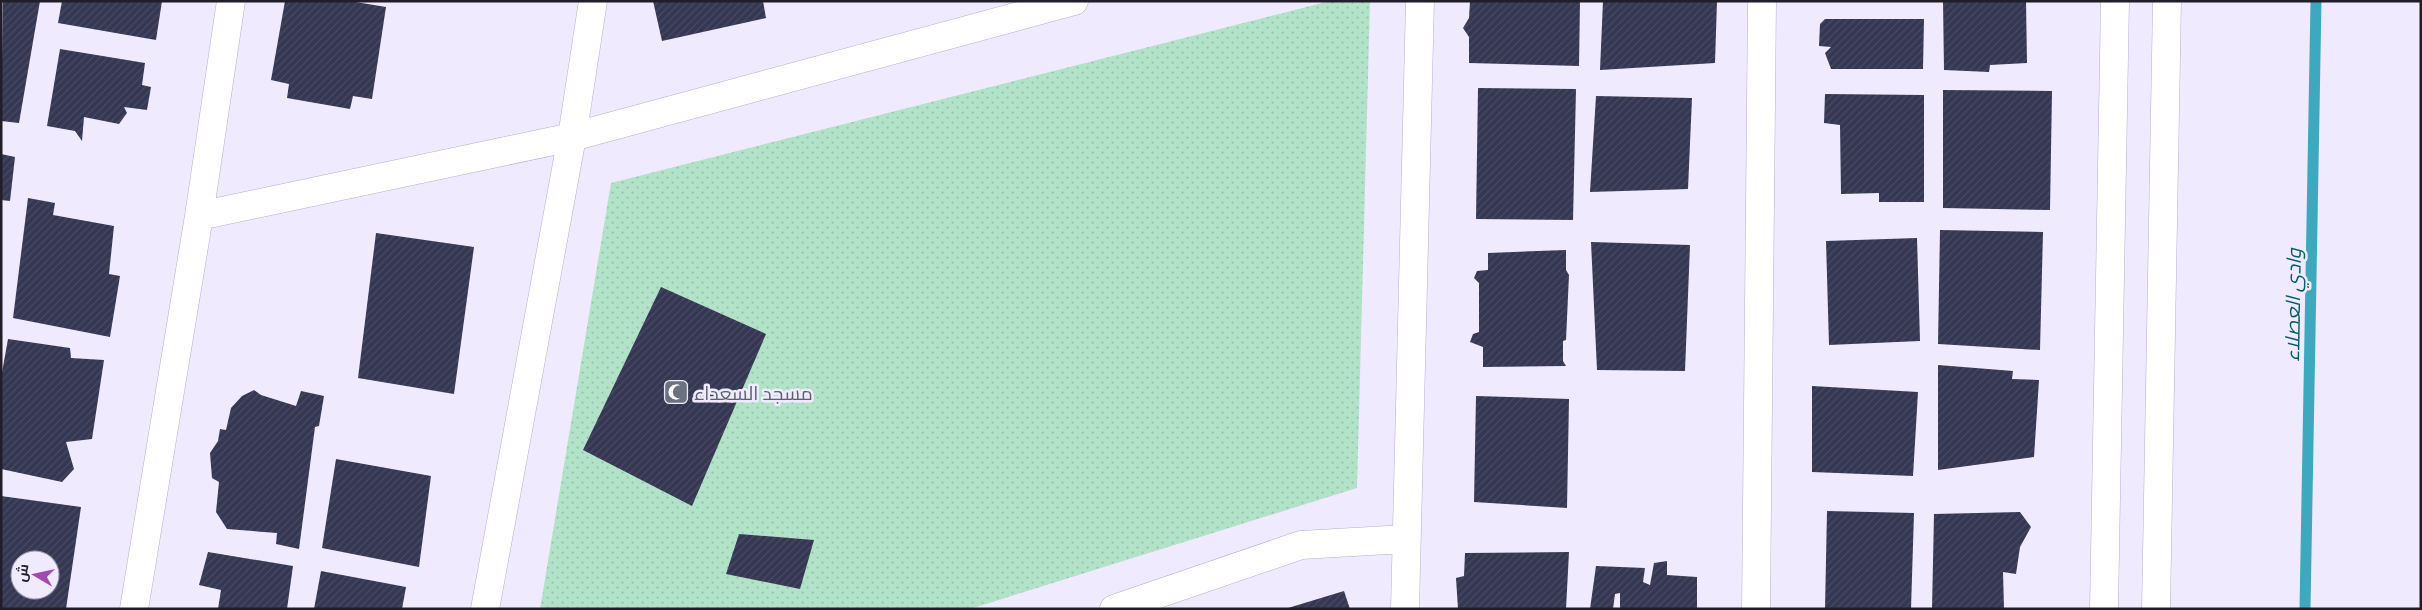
<svg xmlns="http://www.w3.org/2000/svg" width="2422" height="610" font-family="'Exo 2',Cairo,sans-serif">
  <style>
    .grass { fill: url(#grass-dots) }
    .lines { fill: none; stroke-linecap: round; stroke-linejoin: round }
    .stream { stroke: #3ea8be; stroke-width: 11 }
    .building { fill: url(#building-hatch); fill-rule: evenodd }
    .minor-casing { stroke: #b7adce; stroke-width: 29 }
    .minor { stroke: #fff; stroke-width: 28 }
    .labels { text-anchor: middle; dominant-baseline: central; stroke-width: 5; stroke-linejoin: round; paint-order: stroke }
    .worship-label { font-size: 19px; fill: #5b616d; stroke: #f0eaff; text-anchor: start }
    .water-label { font-size: 20px; font-style: italic; fill: #005d6c; stroke: #f0eaff }
  </style>
  <defs>
    <pattern id="grass-dots" width="8" height="8" patternUnits="userSpaceOnUse" patternTransform="scale(1.25)"><rect width="8" height="8" fill="#b2e3c9"/><path d="M2 2h.1M6 6h.1" fill="none" stroke="#99c2ad" stroke-width="1.8" stroke-linecap="round"/></pattern>
    <pattern id="building-hatch" width="6" height="6" patternUnits="userSpaceOnUse" patternTransform="scale(1.25)"><rect width="6" height="6" fill="#353753"/><path d="M-1 1l2-2M0 6l6-6M5 7l2-2" fill="none" stroke="#494b63"/></pattern>
  </defs>
  <rect width="100%" height="100%" fill="#f0eaff"/>
  <!-- grass -->
  <path class="grass" d="M1330 1H1370L1357 488 970 609H540L611 183Z"/>
  <g class="lines">
    <!-- stream -->
    <path class="stream" d="M2305 609 2316 1"/>
  </g>
  <!-- building -->
  <path class="building" d="M3 1H40L19 123 1 121Z
    M62 1H162L156 40 58 23Z
    M285 1H350L386 7 372 99 353 96 350 109 287 98 289 84 271 80Z
    M653 1H763L766 18 662 41Z
    M1470 1H1580L1579 66 1469 63V37L1463 28 1469 18Z
    M1603 1H1717L1715 63 1600 70Z
    M1943 1H2026L2027 63 1990 65 1989 72 1944 70Z
    M1825 19H1924L1923 69H1831L1825 53 1831 47 1819 46 1820 24Z
    M60 49 145 63 142 85 151 87 147 110 124 107 127 113 119 124 84 117 82 141 75 131 47 126Z
    M1478 88 1576 89 1573 220 1476 219Z
    M1943 90 2052 91 2050 210 1943 208Z
    M1825 94 1924 95V202H1879V193L1841 194 1840 125 1824 123Z
    M1596 96 1692 98 1688 189 1590 192Z
    M1 154 15 157 10 201 1 200Z
    M28 198 55 203 53 215 114 226 109 274 120 276 110 337 13 318Z
    M1940 230 2043 232 2040 350 1938 344Z
    M376 233 474 247 454 394 358 378Z
    M1917 238 1920 341 1829 345 1826 241Z
    M1591 242 1690 245 1685 371 1597 370Z
    M1566 250V270L1569 275 1566 340 1563 341V361L1566 366 1483 367V347L1470 342 1473 334 1479 332V283L1474 278 1477 271 1488 270V253Z
    M661 287 766 334 692 506 583 450Z
    M8 339 70 348 71 358 104 360 92 439 66 442 74 469 62 482 1 469V378Z
    M1938 365 2013 371 2012 379 2039 380 2034 457 1938 470Z
    M1812 386 1918 392 1913 476 1812 472Z
    M254 390 261 395 296 406 301 391 324 396 319 426 315 427 299 549 276 544 277 533 227 529 216 512 219 482 212 478 210 453 218 441 220 429 226 430 231 408 242 396Z
    M1476 396 1569 399 1567 508 1474 502Z
    M336 459 431 476 419 567 322 548Z
    M1 496 81 507 66 609H1ZM20 560H50V590H20Z
    M1827 511 1914 513 1911 609H1825Z
    M2020 512 2031 527 2020 547 2016 574 2003 572 2004 608 1932 609 1934 514Z
    M739 534 814 540 800 589 726 574Z
    M208 552 293 566 287 609H218L221 590 199 585Z
    M1569 552 1566 609H1458L1456 578 1464 576 1465 553Z
    M1667 561V575L1697 577V609H1620V593L1615 594 1613 609H1590L1596 566 1645 568 1643 582 1650 585 1654 563Z
    M321 571 406 587 402 609H314Z
    M1344 591 1350 609H1288V608Z"/>
  <g class="lines">
    <defs>
      <path id="minor" d="M199 216 572 137 1074 1
        M134 609 199 216 231 1
        M485 609 572 137 593 1
        M1114 609 1301 545 1406 539
        M1405 609 1420 1
        M1756 609 1762 1
        M2104 609 2115 1
        M2156 609 2167 1"/>
    </defs>
    <!-- minor casing -->
    <use href="#minor" class="minor-casing"/>
    <!-- minor -->
    <use href="#minor" class="minor"/>
  </g>
  <!-- icons -->
  <defs>
    <symbol id="mosque-square" viewBox="-11 -11 22 22"><rect x="-9" y="-9" width="18" height="18" rx="4" fill="#6b7280" stroke="#f0eaff"/><path d="M3.5-4.9A6 6 0 1 0 3.5 4.9A5 5 0 1 1 3.5-4.9Z" fill="#fff"/></symbol>
  </defs>
  <g fill-rule="evenodd">
    <use href="#mosque-square" x="662" y="378" width="28" height="28"/>
  </g>
  <g class="labels">
    <!-- worship labels -->
    <g class="worship-label">
      <text x="694" y="392">مسجد السعداء</text>
    </g>
    <!-- water labels -->
    <g class="water-label">
      <text transform="translate(2292 305) rotate(-89)">وادي العصلاء</text>
    </g>
  </g>
  <!-- border -->
  <rect width="2422" height="610" fill="none" stroke="#211d29" stroke-width="5"/>
  <!-- north arrow -->
  <g transform="translate(35 575) rotate(279)"><circle r="24" fill="#f0eaff" stroke="#9d98a9"/>
  <path d="M0-4L9 19L0 12L-9 19Z" fill="#a448b3"/>
  <text y="-8" font-size="14" font-weight="bold" text-anchor="middle" fill="#211d29">ش</text>
  </g>
</svg>
